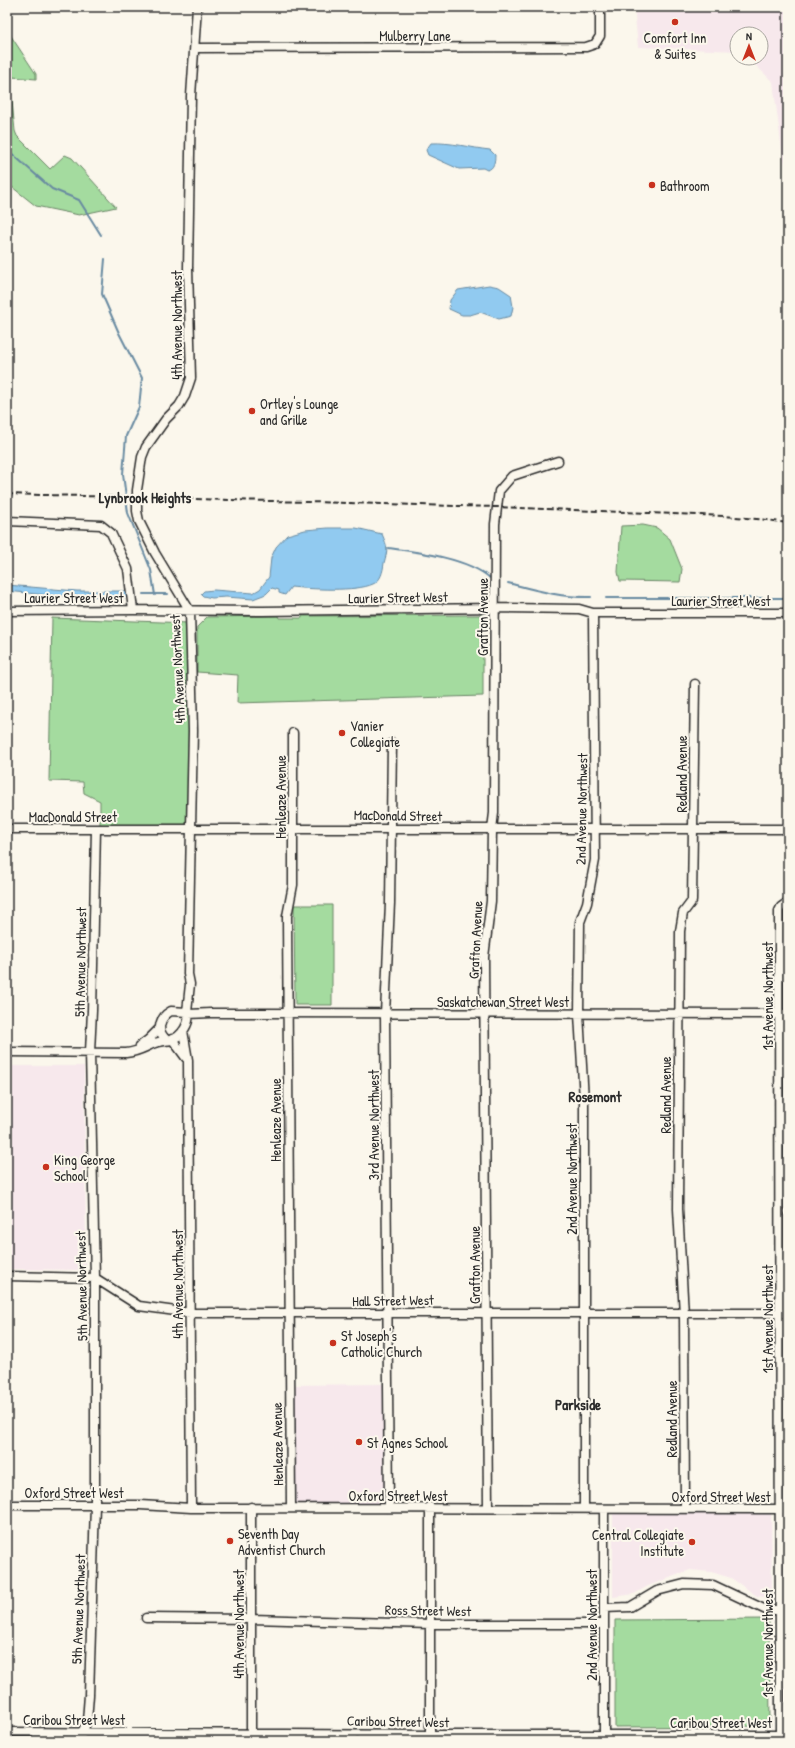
<svg xmlns="http://www.w3.org/2000/svg" width="795" height="1748" font-family="'Patrick Hand',sans-serif">
  <style>
    .built { fill: #f7e8ec }
    .green { fill: #a4db9f; stroke: #688365 }
    .water { fill: #91caf0; stroke: #688aa1 }
    .lines { fill: none; stroke-linecap: round; stroke-linejoin: round }
    .stream { stroke: #688aa1; stroke-width: 2 }
    .minor-casing { stroke: #2b2b2b; stroke-width: 11 }
    .minor { stroke: #fbf7ec; stroke-width: 8 }
    .rail { stroke: #2b2b2b; stroke-width: 2; stroke-dasharray: 6 3; stroke-linecap: butt }
    .poi-dot { fill: #c8321e; stroke: #fbf7ec; stroke-width: 1.5 }
    .labels { text-anchor: middle; dominant-baseline: central; stroke-width: 4; stroke-linejoin: round; paint-order: stroke }
    .street-label { font-size: 14px; fill: #2b2b2b; stroke: #fbf7ec }
    .poi-label { font-size: 14px; fill: #2b2b2b; stroke: #fbf7ec; text-anchor: start }
    .neighbourhood-label { font-size: 15px; font-weight: bold; fill: #2b2b2b; stroke: #fbf7ec }
  </style>
  <rect width="100%" height="100%" fill="#fbf7ec"/>
  <filter id="ink" filterUnits="userSpaceOnUse"><feTurbulence type="fractalNoise" baseFrequency=".025" numOctaves="2"/><feDisplacementMap in="SourceGraphic" scale="8" xChannelSelector="R" yChannelSelector="G"/><feConvolveMatrix kernelMatrix="1 2 1 2 8 2 1 2 1" color-interpolation-filters="sRGB"/></filter>
  <g filter="url(#ink)">
    <!-- built -->
    <path class="built" d="M634 7H788V175L782 151 773 82 748 58H761V34H737V51L638 47Z
      M7 1066H84L86 1270 7 1269Z
      M388 1384 389 1507H291L290 1385Z
      M771 1512 772 1598 757 1596 731 1578 711 1572 690 1570 648 1586 634 1594 613 1597V1514Z
      M781 1619H788V1741H780Z"/>
    <!-- green -->
    <path class="green" d="M7 30 36 74V79L12 77 10 81 15 131 17 136 50 169 65 155 72 158 116 207 79 215 36 206 7 183Z
      M643 525 657 528 670 539 682 569 680 582 620 581 618 572 621 526Z
      M483 615V696L237 703 238 675 197 672V627L207 617 279 616 280 618H302V616Z
      M52 618 189 623 188 826H100V801L84 793 83 782 49 781Z
      M294 905H332V1005H295Z
      M788 1058V1103H782V1059Z
      M769 1619 770 1726 615 1727V1620Z"/>
    <!-- water -->
    <path class="water" d="M431 143C451 142 471 148 490 150L495 155C495 161 494 169 487 170L483 168 459 169 428 155 426 150Z
      M489 285 499 287 511 295 513 307 511 316 499 319 480 312 470 315H462L449 309 450 300 458 290Z
      M328 528H356L382 534C388 548 388 549 384 563 383 571 381 581 373 584 356 592 310 589 291 587L285 595 279 593V590L272 588 266 594 253 599 226 597 212 598 203 596 201 594 204 591 214 590 253 593 260 589 269 577 271 558 276 547 287 535 305 530Z
      M7 585 77 591H125L128 592V597L122 598 93 596H56L7 591Z"/>
    <g class="lines">
      <!-- stream -->
      <path class="stream" d="M7 146 10 152 52 189 79 200 101 235
        M105 259 102 294 119 333 142 378 139 407 126 436 123 474 128 513 151 570 155 595
        M388 548C418 552 467 558 490 578
        M508 583C535 590 562 598 591 597
        M143 594H168
        M606 598H788"/>
      <defs>
        <path id="minor" d="M195 48 586 47 595 44 600 36V7
          M7 521 101 525 111 533 128 569 133 610
          M7 611 133 610 263 611 495 608 579 609 593 613H788
          M7 829H788
          M187 1012 190 984 188 974 193 731 190 611 155 553 139 521 137 511V490L142 457 146 447 166 419 179 406 185 396 191 378 188 268 191 96 197 7
          M188 1014 211 1013 788 1014
          M183 1031 188 1060 191 1508
          M172 1039 186 1058
          M140 1046 148 1040 160 1028
          M7 1052 126 1053C138 1052 145 1047 155 1043 161 1041 166 1041 171 1040 181 1037 192 1022 187 1012L171 1011C160 1017 155 1031 167 1040
          M7 1276 95 1278 139 1306 190 1313H788
          M7 1505H140L191 1508 788 1509
          M251 1507V1741
          M291 1507 287 916 293 885V733
          M389 1507 385 1014 390 903 392 743
          M488 1508 484 957 491 901 492 829 494 813 495 524 499 491 512 476 558 461
          M584 1508V1100L579 1014 580 922 587 903 595 860 593 613
          M685 1509 684 1314 678 1209 680 931 683 913 692 901 695 684
          M604 1510V1741
          M604 1608 630 1607 657 1591 684 1584 713 1585 766 1610H780
          M146 1618 252 1619 430 1624H604
          M7 1732 430 1735H788
          M79 1741 87 1721 89 1695 95 1505V1278L90 1052 92 1011 96 829
          M430 1741V1507
          M780 1741 779 911 781 907 788 902"/>
      </defs>
      <!-- minor casing -->
      <use href="#minor" class="minor-casing"/>
      <!-- minor -->
      <use href="#minor" class="minor"/>
      <!-- rail -->
      <path class="rail" d="M7 494 496 507 725 516 767 520 788 523"/>
    </g>
  </g>
  <!-- markers -->
  <g class="poi-dot">
    <circle cx="675" cy="22" r="4"/>
    <circle cx="652" cy="185" r="4"/>
    <circle cx="252" cy="411" r="4"/>
    <circle cx="342" cy="733" r="4"/>
    <circle cx="46" cy="1167" r="4"/>
    <circle cx="333" cy="1343" r="4"/>
    <circle cx="359" cy="1442" r="4"/>
    <circle cx="230" cy="1541" r="4"/>
    <circle cx="692" cy="1542" r="4"/>
  </g>
  <g class="labels">
    <!-- street labels -->
    <g class="street-label">
      <text x="415" y="35">Mulberry Lane</text>
      <text transform="translate(176 325) rotate(-90)">4th Avenue Northwest</text>
      <text x="74" y="597">Laurier Street West</text>
      <text transform="translate(398 597) rotate(-1)">Laurier Street West</text>
      <text x="721" y="600">Laurier Street West</text>
      <text transform="translate(482 617) rotate(-90)">Grafton Avenue</text>
      <text transform="translate(177 669) rotate(-93)">4th Avenue Northwest</text>
      <text transform="translate(681 774) rotate(-90)">Redland Avenue</text>
      <text transform="translate(280 797) rotate(-90)">Henleaze Avenue</text>
      <text transform="translate(581 809) rotate(-89)">2nd Avenue Northwest</text>
      <text transform="translate(398 815) rotate(1)">MacDonald Street</text>
      <text x="73" y="816">MacDonald Street</text>
      <text transform="translate(475 940) rotate(-87)">Grafton Avenue</text>
      <text transform="translate(80 962) rotate(-89)">5th Avenue Northwest</text>
      <text transform="translate(767 996) rotate(-90)">1st Avenue Northwest</text>
      <text x="503" y="1001">Saskatchewan Street West</text>
      <text transform="translate(665 1095) rotate(-90)">Redland Avenue</text>
      <text transform="translate(275 1120) rotate(-90)">Henleaze Avenue</text>
      <text transform="translate(373 1125) rotate(-90)">3rd Avenue Northwest</text>
      <text transform="translate(571 1179) rotate(-90)">2nd Avenue Northwest</text>
      <text transform="translate(474 1265) rotate(-90)">Grafton Avenue</text>
      <text transform="translate(177 1284) rotate(-90)">4th Avenue Northwest</text>
      <text transform="translate(81 1286) rotate(-91)">5th Avenue Northwest</text>
      <text transform="translate(393 1300) rotate(-1)">Hall Street West</text>
      <text transform="translate(767 1319) rotate(-90)">1st Avenue Northwest</text>
      <text transform="translate(671 1419) rotate(-90)">Redland Avenue</text>
      <text transform="translate(277 1444) rotate(-91)">Henleaze Avenue</text>
      <text x="74" y="1492">Oxford Street West</text>
      <text x="398" y="1495">Oxford Street West</text>
      <text x="721" y="1496">Oxford Street West</text>
      <text transform="translate(78 1609) rotate(-88)">5th Avenue Northwest</text>
      <text transform="translate(428 1610) rotate(1)">Ross Street West</text>
      <text transform="translate(238 1624) rotate(-90)">4th Avenue Northwest</text>
      <text transform="translate(591 1625) rotate(-90)">2nd Avenue Northwest</text>
      <text transform="translate(767 1643) rotate(-90)">1st Avenue Northwest</text>
      <text x="74" y="1719">Caribou Street West</text>
      <text transform="translate(398 1721) rotate(1)">Caribou Street West</text>
      <text x="721" y="1722">Caribou Street West</text>
    </g>
    <!-- poi labels -->
    <g class="poi-label">
      <text x="675" y="37" text-anchor="middle">Comfort Inn<tspan x="675" dy="16">&amp; Suites</tspan></text>
      <text x="660" y="185">Bathroom</text>
      <text x="260" y="403">Ortley's Lounge<tspan x="260" dy="16">and Grille</tspan></text>
      <text x="350" y="725">Vanier<tspan x="350" dy="16">Collegiate</tspan></text>
      <text x="54" y="1159">King George<tspan x="54" dy="16">School</tspan></text>
      <text x="341" y="1335">St Joseph's<tspan x="341" dy="16">Catholic Church</tspan></text>
      <text x="367" y="1442">St Agnes School</text>
      <text x="238" y="1533">Seventh Day<tspan x="238" dy="16">Adventist Church</tspan></text>
      <text x="684" y="1534" text-anchor="end">Central Collegiate<tspan x="684" dy="16">Institute</tspan></text>
    </g>
    <!-- neighbourhood labels -->
    <g class="neighbourhood-label">
      <text x="145" y="497">Lynbrook Heights</text>
      <text x="595" y="1096">Rosemont</text>
      <text x="578" y="1404">Parkside</text>
    </g>
  </g>
  <!-- margin -->
  <rect width="795" height="1748" fill="none" stroke="#fbf7ec" stroke-width="24"/>
  <rect x="12" y="12" width="771" height="1724" fill="none" stroke="#2b2b2b" stroke-width="1.5" filter="url(#ink)"/>
  <!-- north arrow -->
  <g transform="translate(749 46)"><circle r="19" fill="#fbf7ec" stroke="#a8a59f"/>
  <path d="M0-3L7 15L0 10L-7 15Z" fill="#c8321e"/>
  <text y="-6" font-size="11" font-weight="bold" text-anchor="middle" fill="#2b2b2b">N</text>
  </g>
</svg>
